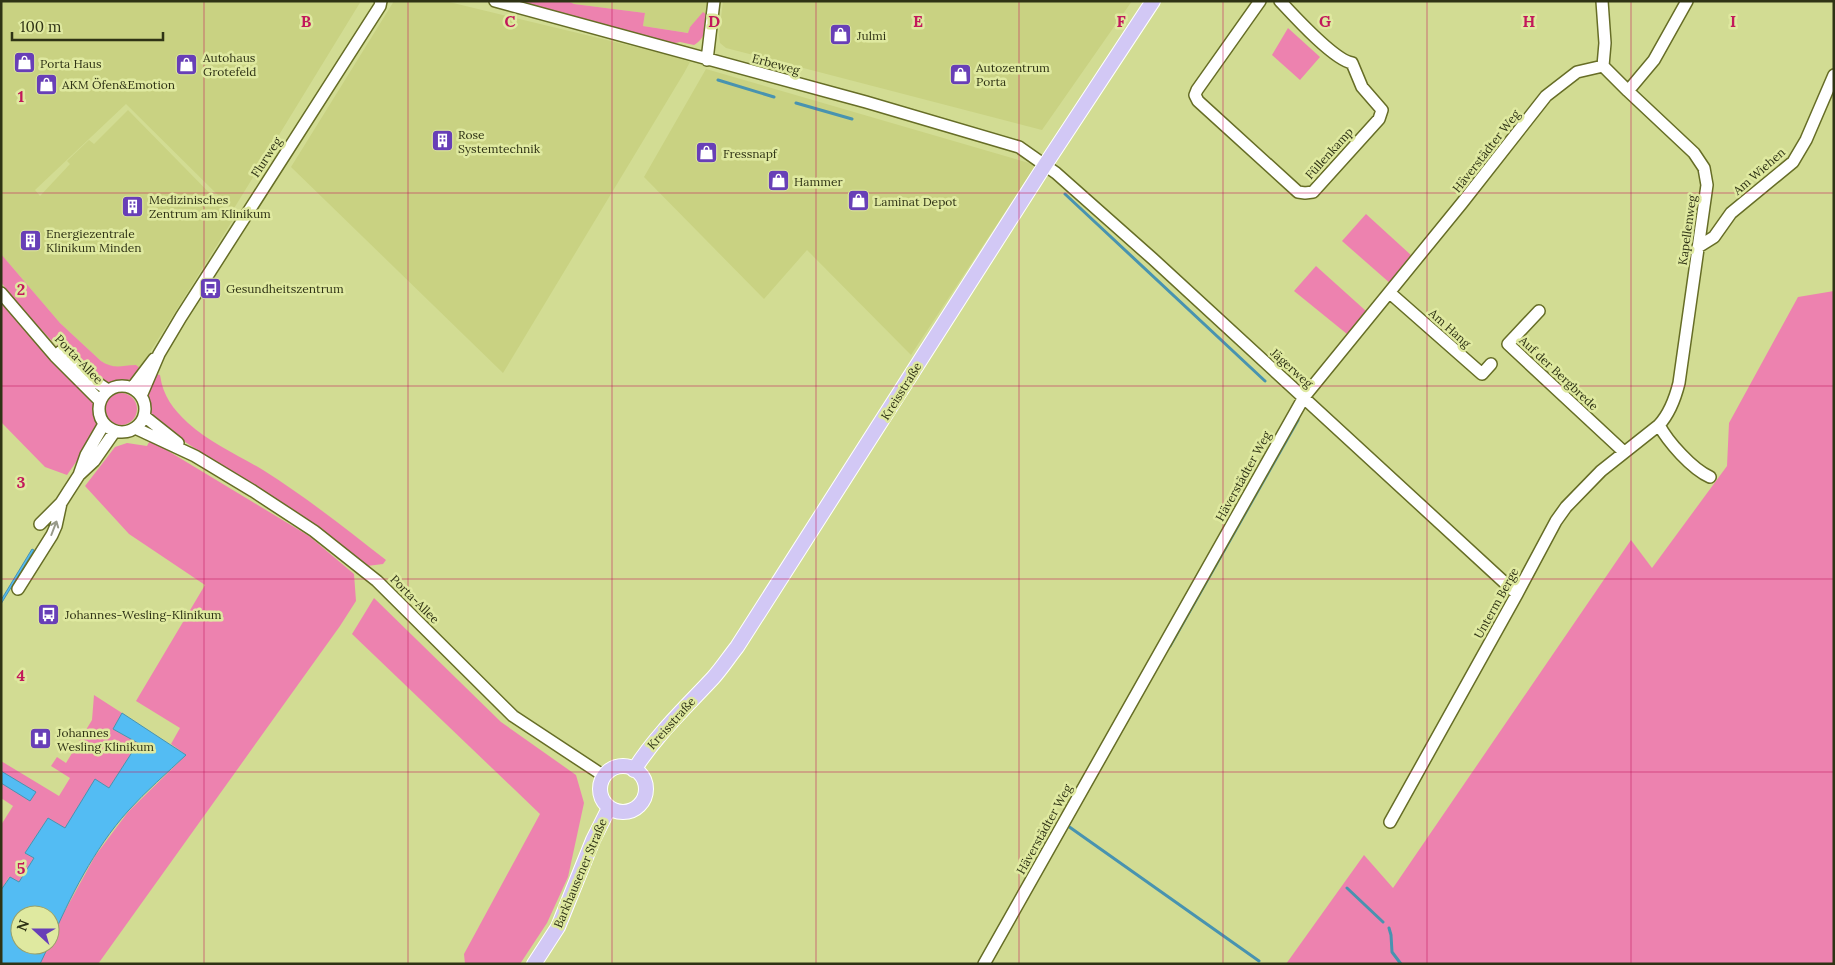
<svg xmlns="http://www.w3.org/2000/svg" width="1835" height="965" font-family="Lora,serif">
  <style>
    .built { fill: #c9d282 }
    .green { fill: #ed82af }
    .water { fill: #53bcf3; stroke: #4893b0 }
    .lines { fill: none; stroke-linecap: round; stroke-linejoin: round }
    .stream { stroke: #4893b0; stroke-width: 3 }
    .minor-casing { stroke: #666d26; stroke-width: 14 }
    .major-casing { stroke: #fff; stroke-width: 16 }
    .minor { stroke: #fff; stroke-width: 11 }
    .major { stroke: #d2c8f5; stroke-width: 14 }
    .oneway { stroke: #97998a }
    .grid { fill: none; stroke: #c2185b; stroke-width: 1; stroke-opacity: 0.55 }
    .labels { text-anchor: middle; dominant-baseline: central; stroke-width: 5; stroke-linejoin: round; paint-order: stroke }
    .poi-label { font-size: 12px; fill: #2f3315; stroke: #dfe9a0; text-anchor: start }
    .street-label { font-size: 12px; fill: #2f3315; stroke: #dfe9a0 }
    .grid-label { font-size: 16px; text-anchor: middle; font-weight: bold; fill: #c2185b; stroke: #dfe9a0; stroke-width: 5; stroke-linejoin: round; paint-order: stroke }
  </style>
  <rect width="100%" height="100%" fill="#d2dc93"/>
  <!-- built -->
  <path class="built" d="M1 1H361L233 210 126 104 35 190 40 196 70 164 67 161 89 140 94 144 128 110 234 218 140 368 135 365 119 368 108 366 101 361 60 323 1 254Z
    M394 1H445L665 54 690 62 684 73 503 373 291 167Z
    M568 1H707V15L703 13 690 27 689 33 643 26 645 13 574 4Z
    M723 1H1132L1042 130 726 48 720 43 719 35Z
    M706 69 1036 165 911 355 807 250 764 299 644 177Z"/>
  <!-- green -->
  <path class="green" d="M521 1H568L574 4 645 13 643 26 688 33 690 27 703 12 707 15C706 28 706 38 694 45L680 42 671 44 525 4Z
    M1288 28 1320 57 1300 80 1272 55Z
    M1366 214 1412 256 1391 284 1342 241Z
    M1 254 60 323 101 361C115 370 121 365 136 365L140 368 132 379 111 383 102 381 85 369 52 341 18 305 1 282Z
    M1316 266 1366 311 1347 334 1294 291Z
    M1834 291V964H1286L1364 855 1393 888 1631 540 1652 568 1727 466 1729 423 1798 297Z
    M1 302 29 336 92 399 98 428 97 432 67 475 45 467 1 422Z
    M155 374 160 375C163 396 173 409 188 423 210 443 238 455 263 470 306 497 346 529 386 560L383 564 367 566 322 529 163 428C142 406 145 401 155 374Z
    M105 409a16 16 0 1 1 32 0a16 16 0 1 1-32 0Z
    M150 440 309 536 354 574 356 601 340 626 98 964H40L61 918 95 856 128 812 186 755 171 744 180 728 136 701 205 585 129 534 85 486 115 447 127 443 147 446Z
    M374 598 501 722 576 775 584 803 568 877 547 923 520 964H465L464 954 540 814 352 634Z
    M94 695 122 713 113 729 138 743 109 788 95 780 65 829 48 818 25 853 34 858 19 882 9 877 1 890V825L13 806 1 798V761L59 796 70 778 51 766 57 757 66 763 92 720Z"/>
  <!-- water -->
  <path class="water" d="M32 549 34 550 1 604V600Z
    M122 713 186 755C167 773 146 791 128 811 94 849 70 897 50 943V915H20V945H49L40 964H1V890L10 877 19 882 34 858 25 853 48 818 65 828 95 779 109 788 138 743 113 729Z
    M1 771 36 792 30 801 1 783Z"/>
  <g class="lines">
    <!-- stream -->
    <path class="stream" d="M718 80 774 97
      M796 103 852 119
      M1065 194 1265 381
      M1170 646 1298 420
      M1069 823 1068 826 1259 961
      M1347 888 1383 922
      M1389 928 1391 935 1392 952 1401 964"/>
    <defs>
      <path id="minor" d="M495 1 866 102 1019 147 1056 173 1153 259 1517 594
        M1260 1 1197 90 1195 95 1198 101 1298 192 1305 193 1313 192 1379 119 1382 110 1362 87 1352 63C1334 60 1294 16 1280 1
        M1602 1 1605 43 1603 66
        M707 60 714 1
        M1628 91 1654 60 1687 1
        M1698 247 1714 237 1731 213 1793 162 1806 140 1834 75
        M1 293 55 356 100 401
        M1390 293 1482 374 1491 364
        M1539 311 1508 344 1624 452
        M60 352 96 382 108 390
        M99 409a23 23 0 1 1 46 0a23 23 0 1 1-46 0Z
        M132 388 154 359
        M141 396 159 354 181 317 380 6 381 1
        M144 416 178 443
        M1659 425C1668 442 1692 469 1710 477
        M135 428 195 456 253 491 314 531 377 581 513 716 604 776
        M80 474 94 461 115 431
        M40 524 61 503 68 492 79 475 86 455 104 424
        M18 589 52 535 56 526 61 503
        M1390 822 1517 594 1556 521 1566 507 1601 471 1659 425C1670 413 1675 399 1679 383L1707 185 1704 168 1694 153 1628 91 1603 66
        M984 964 1304 397 1462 203 1546 96 1577 72 1603 66"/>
      <path id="major" d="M600 789a23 23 0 1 1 46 0a23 23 0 1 1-46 0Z
        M634 770C656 735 686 707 713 678 722 668 729 657 737 647L1045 165 1153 1
        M534 964 558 927 593 840 609 808"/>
    </defs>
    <!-- minor casing -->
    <use href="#minor" class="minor-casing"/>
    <!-- major casing -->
    <use href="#major" class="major-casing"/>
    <!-- minor -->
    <use href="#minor" class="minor"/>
    <!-- major -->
    <use href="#major" class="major"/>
  </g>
  <!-- one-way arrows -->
  <defs><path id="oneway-shaft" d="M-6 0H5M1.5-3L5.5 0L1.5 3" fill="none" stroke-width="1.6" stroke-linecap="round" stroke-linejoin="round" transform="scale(1.25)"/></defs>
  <use class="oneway" href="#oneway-shaft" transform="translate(54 528) rotate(-69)"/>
  <!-- grid -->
  <path class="grid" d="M204 1V964M408 1V964M612 1V964M816 1V964M1019 1V964M1223 1V964M1427 1V964M1631 1V964M1 193H1834M1 386H1834M1 579H1834M1 772H1834"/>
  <!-- icons -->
  <defs>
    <symbol id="shop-square" viewBox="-11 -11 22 22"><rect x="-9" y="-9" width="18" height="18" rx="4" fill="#683fb7" stroke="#dfe9a0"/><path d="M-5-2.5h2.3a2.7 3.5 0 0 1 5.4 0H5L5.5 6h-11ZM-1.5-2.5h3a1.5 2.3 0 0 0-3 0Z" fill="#fff"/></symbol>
    <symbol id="building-square" viewBox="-11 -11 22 22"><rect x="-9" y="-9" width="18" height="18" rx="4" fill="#683fb7" stroke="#dfe9a0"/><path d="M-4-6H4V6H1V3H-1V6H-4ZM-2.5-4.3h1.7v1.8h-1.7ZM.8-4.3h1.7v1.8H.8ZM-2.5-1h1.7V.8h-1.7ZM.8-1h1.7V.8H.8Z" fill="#fff"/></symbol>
    <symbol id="bus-square" viewBox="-11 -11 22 22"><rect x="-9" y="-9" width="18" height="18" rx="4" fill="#683fb7" stroke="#dfe9a0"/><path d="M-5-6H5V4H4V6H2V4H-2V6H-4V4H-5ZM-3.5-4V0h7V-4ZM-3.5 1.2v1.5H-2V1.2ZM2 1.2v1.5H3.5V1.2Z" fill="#fff"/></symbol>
    <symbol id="hospital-square" viewBox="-11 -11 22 22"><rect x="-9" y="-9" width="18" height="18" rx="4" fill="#683fb7" stroke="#dfe9a0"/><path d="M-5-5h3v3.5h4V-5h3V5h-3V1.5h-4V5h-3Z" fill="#fff"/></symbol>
  </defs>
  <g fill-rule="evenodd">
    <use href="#shop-square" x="828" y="22" width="25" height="25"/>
    <use href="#shop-square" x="12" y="50" width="25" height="25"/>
    <use href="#shop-square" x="174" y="52" width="25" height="25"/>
    <use href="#shop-square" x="948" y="62" width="25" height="25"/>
    <use href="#shop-square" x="34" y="72" width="25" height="25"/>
    <use href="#building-square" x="430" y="128" width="25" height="25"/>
    <use href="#shop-square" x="694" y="140" width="25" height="25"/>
    <use href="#shop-square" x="766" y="168" width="25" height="25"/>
    <use href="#shop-square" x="846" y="188" width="25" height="25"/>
    <use href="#building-square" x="120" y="194" width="25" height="25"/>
    <use href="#building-square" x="18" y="228" width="25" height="25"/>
    <use href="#bus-square" x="198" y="276" width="25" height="25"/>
    <use href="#bus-square" x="36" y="602" width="25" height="25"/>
    <use href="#hospital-square" x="28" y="726" width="25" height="25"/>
  </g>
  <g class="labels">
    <!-- poi labels -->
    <g class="poi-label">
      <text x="857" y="35">Julmi</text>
      <text x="203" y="57">Autohaus<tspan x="203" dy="14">Grotefeld</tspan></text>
      <text x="40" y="63">Porta Haus</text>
      <text x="976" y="67">Autozentrum<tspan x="976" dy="14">Porta</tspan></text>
      <text x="62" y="84">AKM Öfen&amp;Emotion</text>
      <text x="458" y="134">Rose<tspan x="458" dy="14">Systemtechnik</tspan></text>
      <text x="723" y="153">Fressnapf</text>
      <text x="794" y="181">Hammer</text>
      <text x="149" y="199">Medizinisches<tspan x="149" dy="14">Zentrum am Klinikum</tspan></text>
      <text x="874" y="201">Laminat Depot</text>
      <text x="46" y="233">Energiezentrale<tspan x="46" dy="14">Klinikum Minden</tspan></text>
      <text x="226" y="288">Gesundheitszentrum</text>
      <text x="65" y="614">Johannes-Wesling-Klinikum</text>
      <text x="57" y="732">Johannes<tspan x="57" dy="14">Wesling Klinikum</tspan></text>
    </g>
    <!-- street labels -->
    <g class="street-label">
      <text transform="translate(776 64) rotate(15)">Erbeweg</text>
      <text transform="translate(1486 151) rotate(-52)">Häverstädter Weg</text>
      <text transform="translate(1329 153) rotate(-48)">Füllenkamp</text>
      <text transform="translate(266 157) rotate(-57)">Flurweg</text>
      <text transform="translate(1759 171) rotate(-41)">Am Wiehen</text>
      <text transform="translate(1687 230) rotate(-82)">Kapellenweg</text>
      <text transform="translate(1450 328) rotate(42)">Am Hang</text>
      <text transform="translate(79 359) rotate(46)">Porta-Allee</text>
      <text transform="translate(1292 368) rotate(42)">Jägerweg</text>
      <text transform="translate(1559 373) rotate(43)">Auf der Bergbrede</text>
      <text transform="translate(901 391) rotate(-58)">Kreisstraße</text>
      <text transform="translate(1243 476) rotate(-61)">Häverstädter Weg</text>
      <text transform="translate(415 599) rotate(45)">Porta-Allee</text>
      <text transform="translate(1496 603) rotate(-61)">Unterm Berge</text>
      <text transform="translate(671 723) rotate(-48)">Kreisstraße</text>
      <text transform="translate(1044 829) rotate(-61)">Häverstädter Weg</text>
      <text transform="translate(580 873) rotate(-67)">Barkhausener Straße</text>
    </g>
  </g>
  <g class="grid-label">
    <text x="306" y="27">B</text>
    <text x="510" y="27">C</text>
    <text x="714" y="27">D</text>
    <text x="918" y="27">E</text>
    <text x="1121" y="27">F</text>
    <text x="1325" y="27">G</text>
    <text x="1529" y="27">H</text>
    <text x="1733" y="27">I</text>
    <text x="21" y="102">1</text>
    <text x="21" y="295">2</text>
    <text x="21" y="488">3</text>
    <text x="21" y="681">4</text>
    <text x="21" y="874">5</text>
  </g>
  <!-- border -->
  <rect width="1835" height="965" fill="none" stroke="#2f3315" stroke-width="5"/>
  <!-- north arrow -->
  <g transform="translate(35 930) rotate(291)"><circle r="24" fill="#dfe9a0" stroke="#99a068"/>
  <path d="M0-4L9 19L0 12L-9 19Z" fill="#683fb7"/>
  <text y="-8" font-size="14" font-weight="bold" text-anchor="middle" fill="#2f3315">N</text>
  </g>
  <!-- scale -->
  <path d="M12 32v8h151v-8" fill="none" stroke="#2f3315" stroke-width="2.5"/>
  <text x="20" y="32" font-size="15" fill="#2f3315" stroke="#dfe9a0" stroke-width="4" paint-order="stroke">100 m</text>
</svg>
